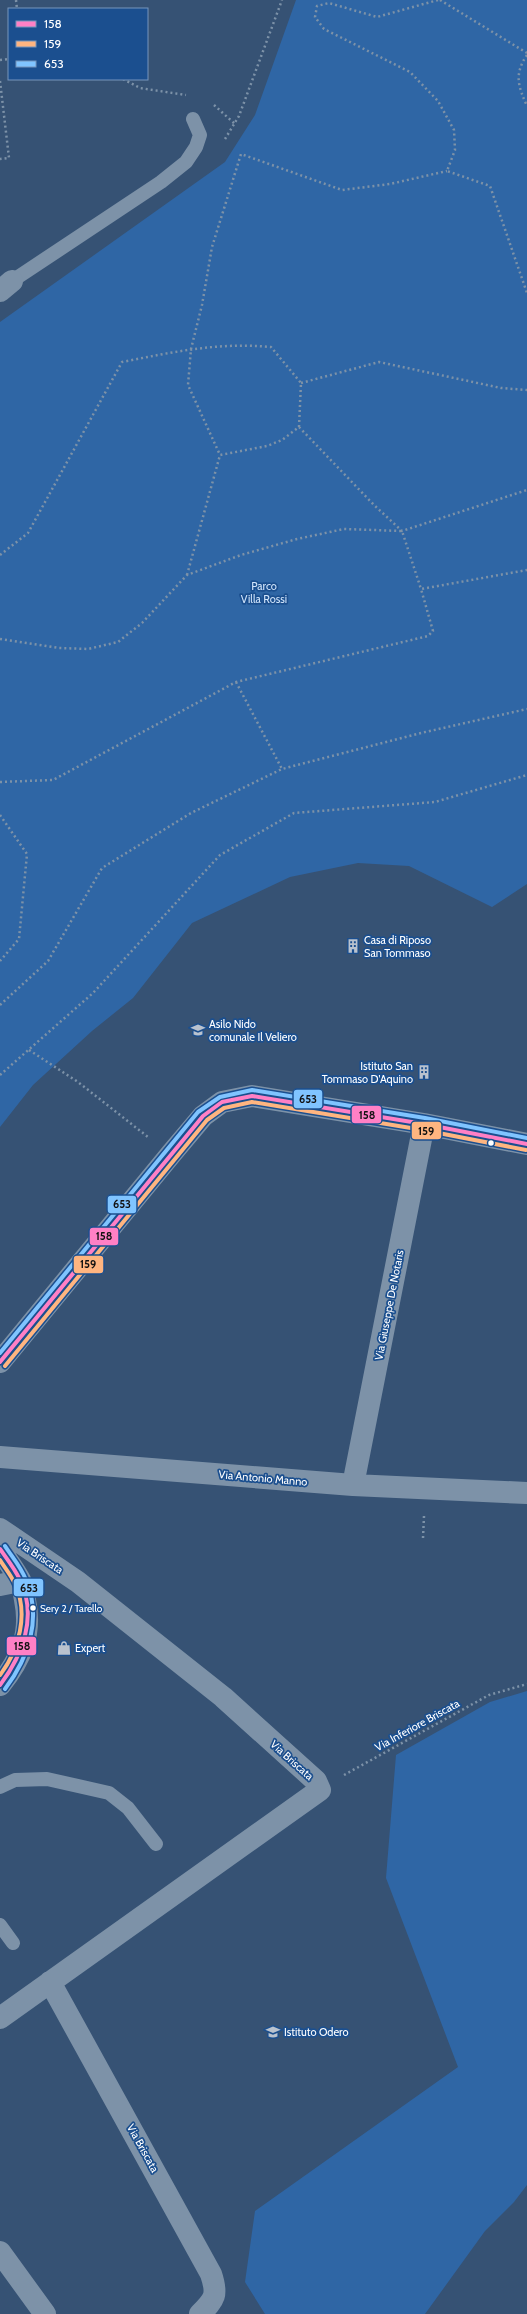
<svg xmlns="http://www.w3.org/2000/svg" width="527" height="2314" font-family="Cabin,sans-serif">
  <style>
    .green { fill: #2f66a5 }
    .lines { fill: none; stroke-linecap: round; stroke-linejoin: round }
    .path { stroke: #7d92a8; stroke-width: 2.5; stroke-dasharray: 2 3; stroke-linecap: butt }
    .service { stroke: #7d92a8; stroke-width: 14 }
    .minor { stroke: #7d92a8; stroke-width: 22 }
    .bus-1-casing { stroke: #1b4f8f; stroke-width: 7 }
    .bus-2-casing { stroke: #1b4f8f; stroke-width: 7 }
    .bus-3-casing { stroke: #1b4f8f; stroke-width: 7 }
    .bus-1 { stroke: #ff80c5; stroke-width: 4 }
    .bus-2 { stroke: #ffb580; stroke-width: 4 }
    .bus-3 { stroke: #80c4ff; stroke-width: 4 }
    .bus-dot { fill: #fff; stroke: #1b4f8f; stroke-width: 1.5 }
    .labels { text-anchor: middle; dominant-baseline: central; stroke-width: 3.5; stroke-linejoin: round; paint-order: stroke }
    .bus-label { font-size: 10px; fill: #fff; stroke: #1b4f8f; text-anchor: start }
    .park-label { font-size: 11px; fill: #cfe3fa; stroke: #1b4f8f }
    .poi-label { font-size: 11px; fill: #fff; stroke: #1b4f8f; text-anchor: start }
    .street-label { font-size: 11px; fill: #fff; stroke: #1b4f8f }
    .line-badge { stroke: #1b4f8f; stroke-width: 1.5 }
    .pale-badge-label { font-size: 11px; text-anchor: middle; font-weight: bold; fill: #111 }
  </style>
  <rect width="100%" height="100%" fill="#365274"/>
  <!-- green -->
  <path class="green" d="M296 0H527V884L492 907 409 866 358 863 290 877 192 923 133 998 92 1031 33 1085 0 1127V322L225 162 255 115Z
    M527 1691V2185L514 2202 485 2231 425 2314H265L245 2282 255 2211 458 2067 386 1878 396 1755 490 1702Z"/>
  <g class="lines">
    <!-- path -->
    <path class="path" d="M16 0 17 9
      M438 0 377 17 329 3 317 6 315 17 324 29 410 72 438 101 454 130 455 150 447 171 490 186 527 293
      M440 0 527 53
      M527 55C514 74 518 86 527 106
      M0 60 9 59
      M123 79 140 88 186 95
      M0 81 9 158 0 159
      M214 105 235 124
      M225 139 239 116 282 0
      M301 383 379 362 501 388 527 390
      M299 427 374 505 402 531 527 490
      M0 555 28 533 122 362C173 352 219 342 271 347L301 383 299 427 282 440 267 446 220 455 188 385 191 349 202 305 212 247 241 154 342 190 390 184 447 171
      M187 575 220 455
      M0 639 59 648 88 649 118 642 142 623 187 575 241 555 297 539 344 529 402 531 421 589 527 570
      M236 682 282 769
      M0 782 53 780 236 682 428 636 433 631 421 589
      M0 815 27 854 19 939 0 961
      M0 1005 48 961 102 868 191 813 282 769 421 733 527 709
      M29 1050 78 1082 148 1137
      M0 1075 93 993 220 855 294 813 435 802 527 775
      M423 1538 424 1516
      M344 1775 489 1695 527 1684"/>
    <!-- service -->
    <path class="service" d="M12 281 161 182 186 162 196 147 200 135 193 119
      M0 1787 15 1780 47 1779 109 1793 128 1808 156 1844
      M0 1925 13 1943"/>
    <!-- minor -->
    <path class="minor" d="M0 291 12 281
      M0 1362 171 1154 203 1116 222 1102 252 1096 424 1124 527 1144
      M0 1457 353 1485 527 1493
      M353 1485 424 1124
      M0 1529 78 1582 223 1697 316 1781 320 1790 0 2018
      M0 1549C6 1559 14 1569 20 1580 23 1586 24 1594 25 1600 32 1634 21 1659 0 1685
      M0 1585 20 1581
      M50 1982 211 2274C218 2295 215 2299 200 2314
      M0 2252 45 2314"/>
    <defs>
      <path id="bus-1" d="M0 1362 203 1116 222 1102 252 1096 424 1124 527 1144
        M0 1549C7 1559 15 1569 20 1580 38 1617 22 1656 0 1685"/>
      <path id="bus-2" d="M5 1366 207 1120 224 1108 252 1102 423 1130 526 1150
        M0 1560C5 1568 11 1575 15 1584 29 1614 19 1650 0 1675"/>
      <path id="bus-3" d="M0 1353 198 1112 220 1097 252 1090 425 1118 527 1138
        M5 1689C29 1657 42 1618 26 1580 21 1567 12 1557 5 1546"/>
    </defs>
    <!-- bus-1 casing -->
    <use href="#bus-1" class="bus-1-casing"/>
    <!-- bus-2 casing -->
    <use href="#bus-2" class="bus-2-casing"/>
    <!-- bus-3 casing -->
    <use href="#bus-3" class="bus-3-casing"/>
    <!-- bus-1 -->
    <use href="#bus-1" class="bus-1"/>
    <!-- bus-2 -->
    <use href="#bus-2" class="bus-2"/>
    <!-- bus-3 -->
    <use href="#bus-3" class="bus-3"/>
  </g>
  <!-- icons -->
  <defs>
    <symbol id="building-bare" viewBox="-9 -9 18 18"><path d="M-4-6H4V6H1V3H-1V6H-4ZM-2.5-4.3h1.7v1.8h-1.7ZM.8-4.3h1.7v1.8H.8ZM-2.5-1h1.7V.8h-1.7ZM.8-1h1.7V.8H.8Z" fill="#b9c2ce" stroke="#1b4f8f" stroke-width="2.5" paint-order="stroke"/></symbol>
    <symbol id="school-bare" viewBox="-9 -9 18 18"><path d="M0-5L7-2L0 1L-7-2ZM-4 1L0 2.5L4 1V4Q0 6-4 4Z" fill="#b9c2ce" stroke="#1b4f8f" stroke-width="2.5" paint-order="stroke"/></symbol>
    <symbol id="shop-bare" viewBox="-9 -9 18 18"><path d="M-5-2.5h2.3a2.7 3.5 0 0 1 5.4 0H5L5.5 6h-11ZM-1.5-2.5h3a1.5 2.3 0 0 0-3 0Z" fill="#b9c2ce" stroke="#1b4f8f" stroke-width="2.5" paint-order="stroke"/></symbol>
  </defs>
  <g fill-rule="evenodd">
    <use href="#building-bare" x="343" y="936" width="20" height="20"/>
    <use href="#school-bare" x="188" y="1020" width="20" height="20"/>
    <use href="#building-bare" x="414" y="1062" width="20" height="20"/>
    <use href="#shop-bare" x="54" y="1638" width="20" height="20"/>
    <use href="#school-bare" x="263" y="2022" width="20" height="20"/>
  </g>
  <!-- markers -->
  <g class="bus-dot">
    <circle cx="491" cy="1143" r="3.5"/>
    <circle cx="33" cy="1608" r="3.5"/>
  </g>
  <g class="labels">
    <!-- bus labels -->
    <g class="bus-label">
      <text x="40" y="1608">Sery 2 / Tarello</text>
    </g>
    <!-- park labels -->
    <g class="park-label">
      <text x="264" y="586">Parco<tspan x="264" dy="13">Villa Rossi</tspan></text>
    </g>
    <!-- poi labels -->
    <g class="poi-label">
      <text x="364" y="940">Casa di Riposo<tspan x="364" dy="13">San Tommaso</tspan></text>
      <text x="209" y="1024">Asilo Nido<tspan x="209" dy="13">comunale Il Veliero</tspan></text>
      <text x="413" y="1066" text-anchor="end">Istituto San<tspan x="413" dy="13">Tommaso D'Aquino</tspan></text>
      <text x="75" y="1648">Expert</text>
      <text x="284" y="2032">Istituto Odero</text>
    </g>
    <!-- street labels -->
    <g class="street-label">
      <text transform="translate(389 1305) rotate(-79)">Via Giuseppe De Notaris</text>
      <text transform="translate(263 1478) rotate(5)">Via Antonio Manno</text>
      <text transform="translate(40 1556) rotate(34)">Via Briscata</text>
      <text transform="translate(417 1725) rotate(-29)">Via Inferiore Briscata</text>
      <text transform="translate(292 1760) rotate(42)">Via Briscata</text>
      <text transform="translate(143 2148) rotate(61)">Via Briscata</text>
    </g>
  </g>
  <g class="line-badge">
    <rect x="293" y="1089" width="30" height="20" rx="4" fill="#80c4ff"/>
    <rect x="351" y="1105" width="31" height="19" rx="4" fill="#ff80c5"/>
    <rect x="411" y="1121" width="31" height="19" rx="4" fill="#ffb580"/>
    <rect x="107" y="1195" width="30" height="19" rx="4" fill="#80c4ff"/>
    <rect x="89" y="1227" width="30" height="19" rx="4" fill="#ff80c5"/>
    <rect x="73" y="1255" width="31" height="19" rx="4" fill="#ffb580"/>
    <rect x="13" y="1578" width="31" height="19" rx="4" fill="#80c4ff"/>
    <rect x="6" y="1636" width="31" height="20" rx="4" fill="#ff80c5"/>
  </g>
  <g class="pale-badge-label">
    <text x="308" y="1103">653</text>
    <text x="367" y="1119">158</text>
    <text x="426" y="1135">159</text>
    <text x="122" y="1208">653</text>
    <text x="104" y="1240">158</text>
    <text x="88" y="1268">159</text>
    <text x="29" y="1592">653</text>
    <text x="22" y="1650">158</text>
  </g>
  <!-- legend -->
  <rect x="8" y="8" width="140" height="72" fill="#1b4f8f" stroke="#7695bc"/>
  <rect x="16" y="21" width="20" height="6" fill="#ff80c5" stroke="#7695bc"/>
  <text x="44" y="28" font-size="12" fill="#ffffff">158</text>
  <rect x="16" y="41" width="20" height="6" fill="#ffb580" stroke="#7695bc"/>
  <text x="44" y="48" font-size="12" fill="#ffffff">159</text>
  <rect x="16" y="61" width="20" height="6" fill="#80c4ff" stroke="#7695bc"/>
  <text x="44" y="68" font-size="12" fill="#ffffff">653</text>
</svg>
